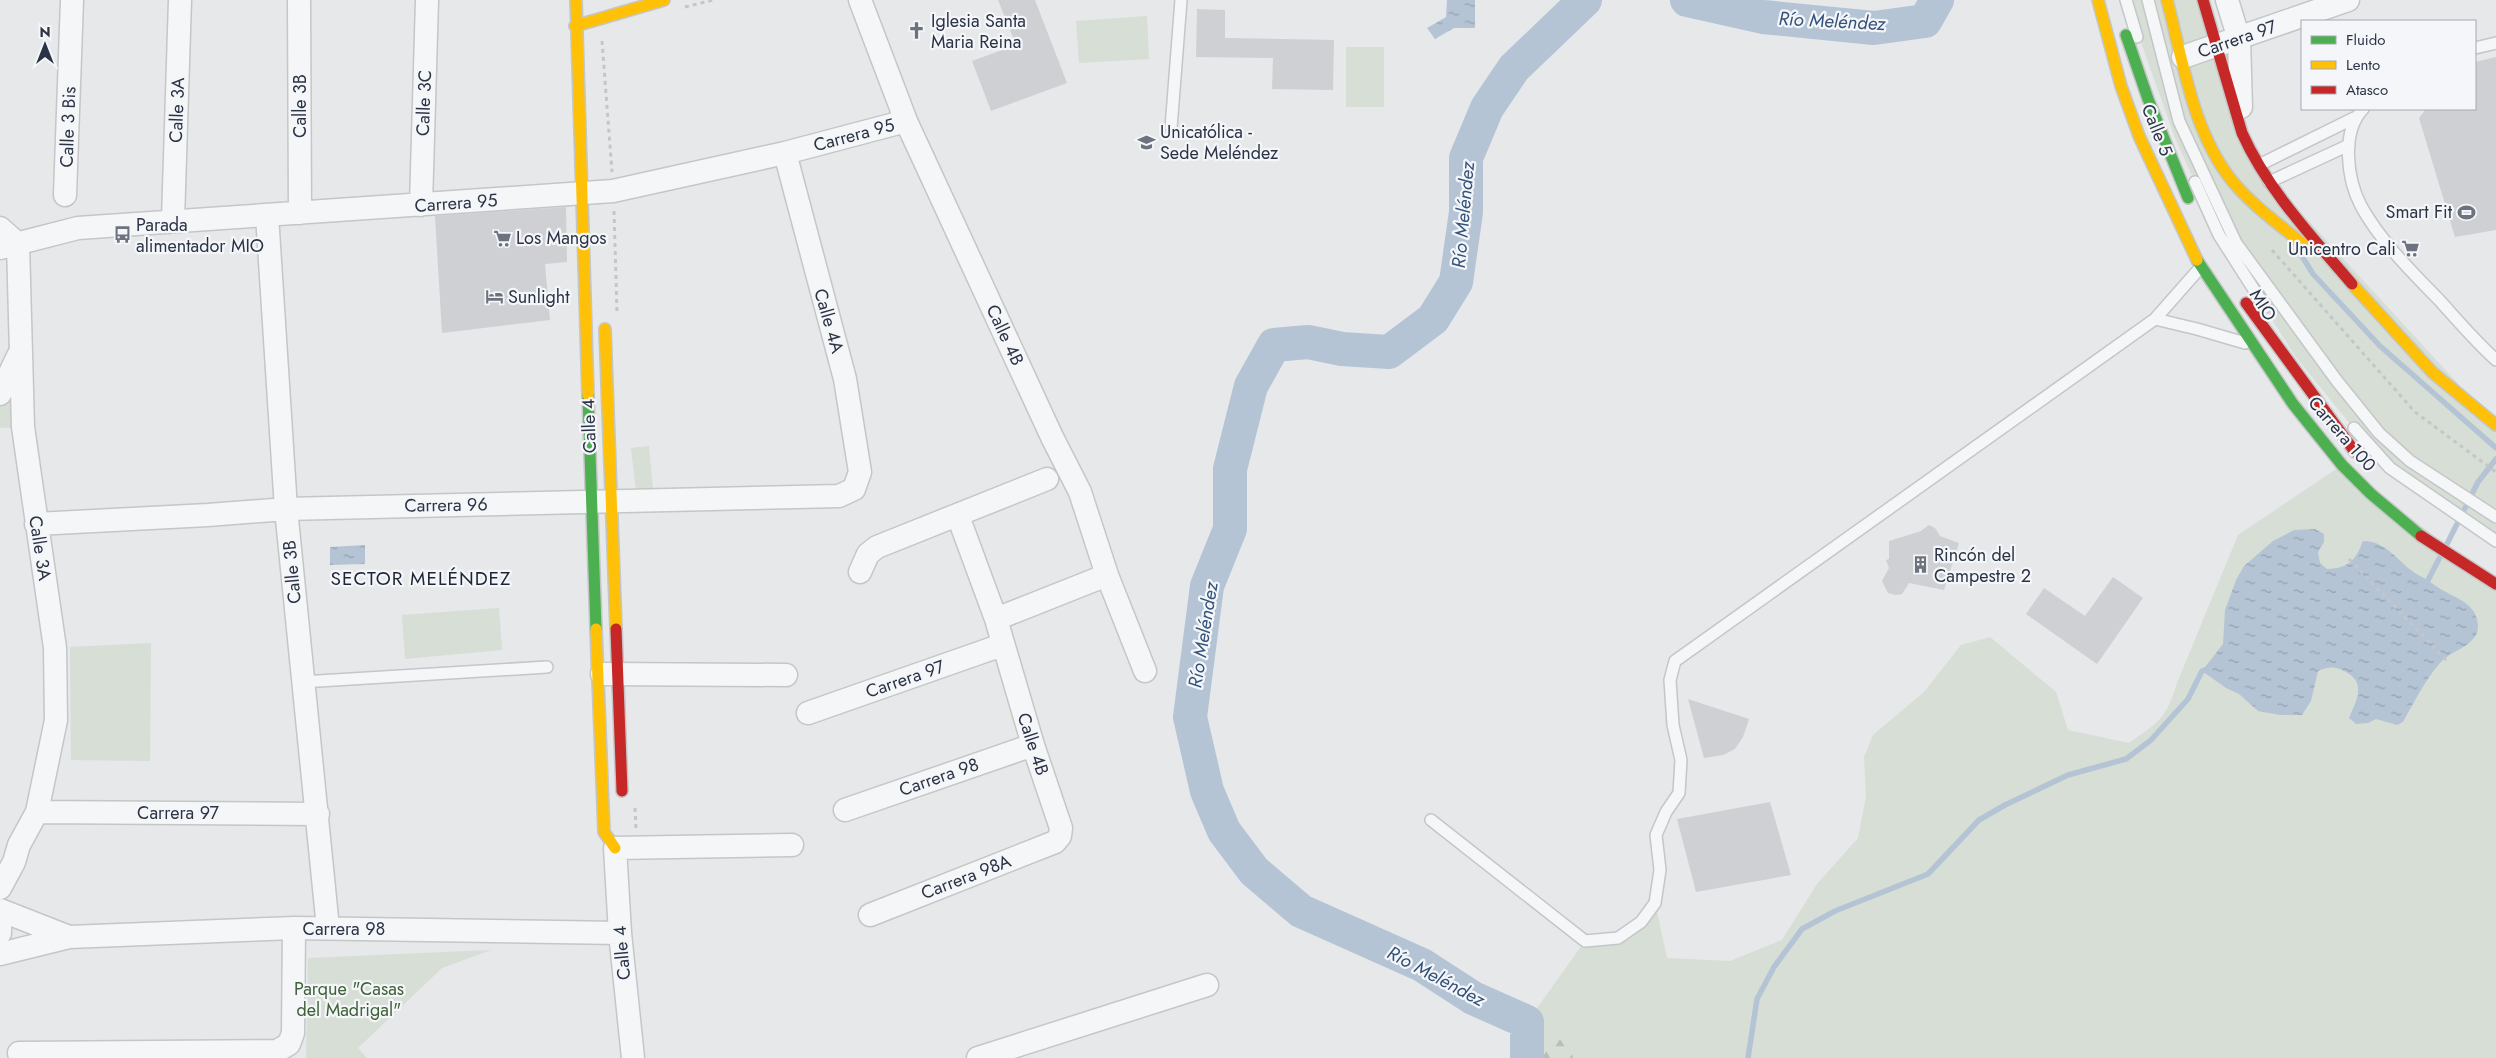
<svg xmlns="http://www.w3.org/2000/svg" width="2496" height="1058" font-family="Jost,sans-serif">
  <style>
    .green { fill: #d6ded6 }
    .forest { fill: url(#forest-firs) }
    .water { fill: url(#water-ripples) }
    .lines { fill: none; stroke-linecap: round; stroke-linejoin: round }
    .stream { stroke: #b4c4d5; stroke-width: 5.5 }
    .river { stroke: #b4c4d5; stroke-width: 34 }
    .building { fill: #ced0d3 }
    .lane-casing { stroke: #c4c6c8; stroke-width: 14 }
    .street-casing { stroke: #c4c6c8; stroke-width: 25 }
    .fast-casing { stroke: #c4c6c8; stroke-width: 14 }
    .slow-casing { stroke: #c4c6c8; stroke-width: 14 }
    .jam-casing { stroke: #c4c6c8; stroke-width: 14 }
    .path { stroke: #c5c6ca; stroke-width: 3; stroke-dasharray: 4 4; stroke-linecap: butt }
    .lane { stroke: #f5f6f7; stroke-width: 11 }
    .street { stroke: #f5f6f7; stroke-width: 22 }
    .fast { stroke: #4caf50; stroke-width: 11 }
    .slow { stroke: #ffc107; stroke-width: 11 }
    .jam { stroke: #c62828; stroke-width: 11 }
    .labels { text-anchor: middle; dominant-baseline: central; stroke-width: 4.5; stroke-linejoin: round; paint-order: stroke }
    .poi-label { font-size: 18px; fill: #2b3445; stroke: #f4f6f9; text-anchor: start }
    .street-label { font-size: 18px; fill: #2b3445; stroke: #f4f6f9 }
    .park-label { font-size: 18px; fill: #3f6138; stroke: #f4f6f9 }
    .water-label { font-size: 19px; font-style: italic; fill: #34527a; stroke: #f4f6f9 }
    .neighbourhood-label { font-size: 19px; letter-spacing: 1px; fill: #1d2536; stroke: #f4f6f9 }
  </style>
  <defs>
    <pattern id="forest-firs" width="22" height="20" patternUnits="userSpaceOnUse" patternTransform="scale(1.25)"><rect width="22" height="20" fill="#d6ded6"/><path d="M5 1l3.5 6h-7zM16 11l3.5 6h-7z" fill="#b8bfb9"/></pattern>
    <pattern id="water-ripples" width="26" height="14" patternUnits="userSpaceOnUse" patternTransform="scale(1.25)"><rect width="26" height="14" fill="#b4c4d5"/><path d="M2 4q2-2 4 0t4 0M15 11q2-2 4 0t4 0" fill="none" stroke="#93a0af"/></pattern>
  </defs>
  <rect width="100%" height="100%" fill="#e6e8ea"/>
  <!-- green -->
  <path class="green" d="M2126 0H2203L2258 166 2496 425V541L2440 504 2364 441 2295 356 2219 235 2175 138Z
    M1147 16 1149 59 1079 63 1076 21Z
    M1346 47H1384V107H1346Z
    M18 362 20 427 0 428V399Z
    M649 446 653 490 636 491 631 448Z
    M2342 465 2496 584V1058H1527V1022L1585 941 1618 938 1655 903 1667 958 1730 961 1782 940 1817 884 1858 838 1866 797 1864 757 1873 735 1924 692 1961 645 1990 637 2056 692 2068 730 2129 743C2159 722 2166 719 2177 683L2238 535Z
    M499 608 502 650 405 659 402 615Z
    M151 643 150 761 71 760 70 647Z
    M491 950 442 968 358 1048 367 1058H306L308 958Z"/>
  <!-- forest -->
  <path class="forest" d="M1544 1038 1568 1041 1573 1058H1541Z"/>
  <!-- water -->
  <path class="water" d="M1447 0H1475V28H1454L1435 39 1427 28 1446 17Z
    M2315 529 2324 534V542L2318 552 2320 563 2327 569C2349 568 2355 561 2363 541 2389 541 2399 565 2420 576 2427 579 2432 584 2439 588 2456 599 2476 602 2478 625 2478 631 2477 635 2473 639 2465 649 2450 652 2442 661 2428 675 2413 704 2403 722L2397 725 2376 719 2368 723 2356 724 2349 718C2357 699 2367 682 2344 671 2334 666 2328 667 2318 671L2311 701 2302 715H2280L2258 711 2239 694 2226 688 2202 671 2223 644 2225 610 2236 580 2244 566 2273 541 2294 530Z
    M365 545V564L330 565V547Z"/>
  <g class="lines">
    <!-- stream -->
    <path class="stream" d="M2300 253 2313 274 2380 346 2496 448
      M2447 544 2478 482 2496 459
      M2425 586 2440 557
      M1748 1058 1757 999 1774 967 1802 929 1835 911 1928 874 1979 820 2005 805 2068 775 2126 759 2151 740 2188 699 2202 671 2208 669"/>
    <!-- river -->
    <path class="river" d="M1687 0 1763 17 1874 28 1925 21 1937 0
      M1527 1058V1022L1473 998 1422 965 1301 911 1254 871 1224 831 1207 791 1190 717 1207 586 1230 529V469L1251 386 1274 345 1308 342 1342 349 1389 352 1433 319 1456 282 1466 212V158L1487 108 1514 68 1585 0"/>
  </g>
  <!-- building -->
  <path class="building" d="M998 0H1035L1067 83 991 111 972 61 1016 45Z
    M1197 9 1225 10V38L1334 40 1333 90 1272 89 1273 58 1196 57Z
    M2496 57V230L2455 237 2419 118 2426 109H2475V62Z
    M566 207 567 262 545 264 550 320 442 333 435 216Z
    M1929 525 1935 528 1940 536 1959 543 1944 590 1909 583 1902 594 1895 595 1888 593 1882 581 1889 568 1886 560 1889 559V541L1921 531Z
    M2113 577 2143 598 2097 664 2026 614 2044 588 2085 616Z
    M1688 699 1749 719 1743 737 1735 749 1723 755 1704 758Z
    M1770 802 1791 875 1696 892 1677 819Z"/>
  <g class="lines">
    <defs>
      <path id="lane" d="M2126 0 2137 37
        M2148 0 2179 121 2236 243 2337 381 2379 433 2410 461 2496 517
        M2475 48 2496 43
        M2363 109C2341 132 2347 179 2361 206 2381 242 2412 272 2441 302 2459 322 2476 342 2496 360
        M1171 128 1181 0
        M2259 165 2354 118
        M2195 182 2219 235 2265 307
        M2269 182 2349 145
        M2155 319 2197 329 2245 343
        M2354 428 2390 468 2496 541
        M302 682 547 667
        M1431 820 1585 941 1618 938 1641 922 1655 903 1660 870 1656 835 1666 812 1679 793 1681 760 1673 725 1670 680 1675 661 2155 319 2200 268"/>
      <path id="street" d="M299 0 300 213
        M860 0 906 121 1052 437 1080 492 1107 575 1145 671
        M2227 0 2239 39 2241 107
        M2183 57 2348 0
        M65 195 72 0
        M421 205 427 0
        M267 215 286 509 328 928
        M173 220 180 0
        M0 228 18 244
        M0 248 78 228 613 191 785 153 906 121
        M0 394 18 356
        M36 524 208 515 286 509 839 496 854 489 860 472 845 379 785 153
        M860 572 868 554 877 547 1047 479
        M996 619 1107 575
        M602 674 786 675
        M808 713 1002 645
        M845 810 1033 745
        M37 812 318 814
        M0 888 14 862 19 845 37 812 56 720 55 648 23 427 18 244
        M0 910 69 937
        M870 915 1055 842 1060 836 1061 828 1033 745 996 619 958 516
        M0 916V933
        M0 954 69 937 294 928 620 933
        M19 1053 277 1051 289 1044 293 1033 294 928
        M633 1058 620 933 615 848 792 845
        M978 1058 1207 985"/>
      <path id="fast" d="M2126 35 2148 99 2188 198
        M2197 260 2293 404 2342 465 2371 494 2421 536
        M588 395 596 629"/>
      <path id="slow" d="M576 0 588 395
        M2098 0 2121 86 2139 136 2197 260
        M2167 0C2183 60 2192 132 2233 182 2253 206 2280 225 2304 245
        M575 26 664 0
        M2352 284 2432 372 2496 425
        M605 329 616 629
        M596 629 604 832 615 848"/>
      <path id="jam" d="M2203 0 2242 133C2267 189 2312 237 2352 284
        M2246 303 2355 452
        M2421 536 2496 584
        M616 629 622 791"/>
    </defs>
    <!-- lane casing -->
    <use href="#lane" class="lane-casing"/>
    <!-- street casing -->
    <use href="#street" class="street-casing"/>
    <!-- fast casing -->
    <use href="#fast" class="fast-casing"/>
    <!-- slow casing -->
    <use href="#slow" class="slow-casing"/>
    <!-- jam casing -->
    <use href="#jam" class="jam-casing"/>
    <!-- path -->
    <path class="path" d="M685 7 713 0
      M602 41 612 172
      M614 211 617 312
      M2272 250 2415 412 2496 472
      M2349 559 2448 662
      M635 808 636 829"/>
    <!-- lane -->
    <use href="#lane" class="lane"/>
    <!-- street -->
    <use href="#street" class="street"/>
    <!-- fast -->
    <use href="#fast" class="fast"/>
    <!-- slow -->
    <use href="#slow" class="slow"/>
    <!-- jam -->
    <use href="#jam" class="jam"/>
  </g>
  <!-- icons -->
  <defs>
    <symbol id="church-bare" viewBox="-9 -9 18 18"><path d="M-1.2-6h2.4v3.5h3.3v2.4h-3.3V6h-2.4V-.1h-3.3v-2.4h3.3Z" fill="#6c737f" stroke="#f4f6f9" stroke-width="2.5" paint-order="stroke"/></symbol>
    <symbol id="university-bare" viewBox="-9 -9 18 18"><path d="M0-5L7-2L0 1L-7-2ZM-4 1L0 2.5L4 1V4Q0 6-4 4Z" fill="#6c737f" stroke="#f4f6f9" stroke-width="2.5" paint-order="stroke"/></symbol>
    <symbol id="stadium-bare" viewBox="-9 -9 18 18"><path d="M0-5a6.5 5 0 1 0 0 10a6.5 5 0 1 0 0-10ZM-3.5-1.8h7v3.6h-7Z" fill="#6c737f" stroke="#f4f6f9" stroke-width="2.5" paint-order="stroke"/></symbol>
    <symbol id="bus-bare" viewBox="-9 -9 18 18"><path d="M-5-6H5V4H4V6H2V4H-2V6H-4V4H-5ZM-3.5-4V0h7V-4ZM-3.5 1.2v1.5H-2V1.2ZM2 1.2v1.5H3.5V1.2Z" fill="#6c737f" stroke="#f4f6f9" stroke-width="2.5" paint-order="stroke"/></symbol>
    <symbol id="supermarket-bare" viewBox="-9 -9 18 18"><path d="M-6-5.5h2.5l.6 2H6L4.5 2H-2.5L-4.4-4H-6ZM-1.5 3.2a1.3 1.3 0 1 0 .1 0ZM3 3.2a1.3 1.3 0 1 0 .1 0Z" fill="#6c737f" stroke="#f4f6f9" stroke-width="2.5" paint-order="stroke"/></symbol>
    <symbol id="hotel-bare" viewBox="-9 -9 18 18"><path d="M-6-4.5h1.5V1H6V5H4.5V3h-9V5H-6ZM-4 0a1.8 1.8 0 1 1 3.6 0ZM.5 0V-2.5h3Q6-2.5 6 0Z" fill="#6c737f" stroke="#f4f6f9" stroke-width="2.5" paint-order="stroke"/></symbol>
    <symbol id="building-bare" viewBox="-9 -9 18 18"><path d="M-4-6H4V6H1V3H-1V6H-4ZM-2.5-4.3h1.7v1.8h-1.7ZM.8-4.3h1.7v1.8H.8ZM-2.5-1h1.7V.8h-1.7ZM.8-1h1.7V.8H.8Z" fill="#6c737f" stroke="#f4f6f9" stroke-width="2.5" paint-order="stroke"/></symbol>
  </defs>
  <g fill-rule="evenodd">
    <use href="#church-bare" x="904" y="18" width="25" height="25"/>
    <use href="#university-bare" x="1134" y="130" width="25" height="25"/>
    <use href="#stadium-bare" x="2454" y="200" width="25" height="25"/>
    <use href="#bus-bare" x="110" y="222" width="25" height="25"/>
    <use href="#supermarket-bare" x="490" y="226" width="25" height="25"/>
    <use href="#supermarket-bare" x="2398" y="236" width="25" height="25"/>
    <use href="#hotel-bare" x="482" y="284" width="25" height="25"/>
    <use href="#building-bare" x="1908" y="552" width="25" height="25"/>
  </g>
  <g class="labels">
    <!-- poi labels -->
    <g class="poi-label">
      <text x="931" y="21">Iglesia Santa<tspan x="931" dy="21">Maria Reina</tspan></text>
      <text x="1160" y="132">Unicatólica -<tspan x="1160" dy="21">Sede Meléndez</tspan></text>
      <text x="2452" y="212" text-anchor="end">Smart Fit</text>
      <text x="136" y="225">Parada<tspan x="136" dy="21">alimentador MIO</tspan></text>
      <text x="516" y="238">Los Mangos</text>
      <text x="2396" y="249" text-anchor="end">Unicentro Cali</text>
      <text x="508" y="297">Sunlight</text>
      <text x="1934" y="555">Rincón del<tspan x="1934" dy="21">Campestre 2</tspan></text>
    </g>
    <!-- street labels -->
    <g class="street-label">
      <text transform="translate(2237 39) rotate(-19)">Carrera 97</text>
      <text transform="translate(424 103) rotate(-88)">Calle 3C</text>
      <text transform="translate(300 106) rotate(-90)">Calle 3B</text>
      <text transform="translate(177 110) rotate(-88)">Calle 3A</text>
      <text transform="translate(68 127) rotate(-88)">Calle 3 Bis</text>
      <text transform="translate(2157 130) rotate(68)">Calle 5</text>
      <text transform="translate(854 135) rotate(-15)">Carrera 95</text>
      <text transform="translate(456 203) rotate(-4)">Carrera 95</text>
      <text transform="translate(2263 305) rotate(58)">MIO</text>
      <text transform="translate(829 321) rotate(74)">Calle 4A</text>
      <text transform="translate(1005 335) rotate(65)">Calle 4B</text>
      <text transform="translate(589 426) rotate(-92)">Calle 4</text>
      <text transform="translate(2342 434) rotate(49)">Carrera 100</text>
      <text transform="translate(446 505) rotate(-1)">Carrera 96</text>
      <text transform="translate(40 548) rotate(81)">Calle 3A</text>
      <text transform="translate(292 572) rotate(-95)">Calle 3B</text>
      <text transform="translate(905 679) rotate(-19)">Carrera 97</text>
      <text transform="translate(1033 744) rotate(72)">Calle 4B</text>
      <text transform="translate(939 777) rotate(-19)">Carrera 98</text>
      <text x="178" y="813">Carrera 97</text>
      <text transform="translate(966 877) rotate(-21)">Carrera 98A</text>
      <text x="344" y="929">Carrera 98</text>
      <text transform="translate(622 953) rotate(-95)">Calle 4</text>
    </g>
    <!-- park labels -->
    <g class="park-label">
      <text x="349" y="989">Parque "Casas<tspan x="349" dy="21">del Madrigal"</tspan></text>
    </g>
    <!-- water labels -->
    <g class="water-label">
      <text transform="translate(1832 21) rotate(3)">Río Meléndez</text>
      <text transform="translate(1463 215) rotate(-85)">Río Meléndez</text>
      <text transform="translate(1203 635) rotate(-81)">Río Meléndez</text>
      <text transform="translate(1436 976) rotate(28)">Río Meléndez</text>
    </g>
    <!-- neighbourhood labels -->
    <g class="neighbourhood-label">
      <text x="421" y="578">SECTOR MELÉNDEZ</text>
    </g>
  </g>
  <!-- legend -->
  <rect x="2301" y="20" width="175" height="90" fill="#f4f6f9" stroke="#a4a8b1"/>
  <rect x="2311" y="36" width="25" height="8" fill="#4caf50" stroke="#a4a8b1"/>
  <text x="2346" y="45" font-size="15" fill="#2b3445">Fluido</text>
  <rect x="2311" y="61" width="25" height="8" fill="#ffc107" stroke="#a4a8b1"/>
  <text x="2346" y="70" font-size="15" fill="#2b3445">Lento</text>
  <rect x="2311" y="86" width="25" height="8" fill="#c62828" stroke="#a4a8b1"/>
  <text x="2346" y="95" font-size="15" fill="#2b3445">Atasco</text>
  <!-- north arrow -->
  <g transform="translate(45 45)" stroke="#f4f6f9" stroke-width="4" paint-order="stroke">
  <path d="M0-4L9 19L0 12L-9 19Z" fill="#2b3445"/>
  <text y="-8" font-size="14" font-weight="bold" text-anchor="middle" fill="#2b3445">N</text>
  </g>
</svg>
